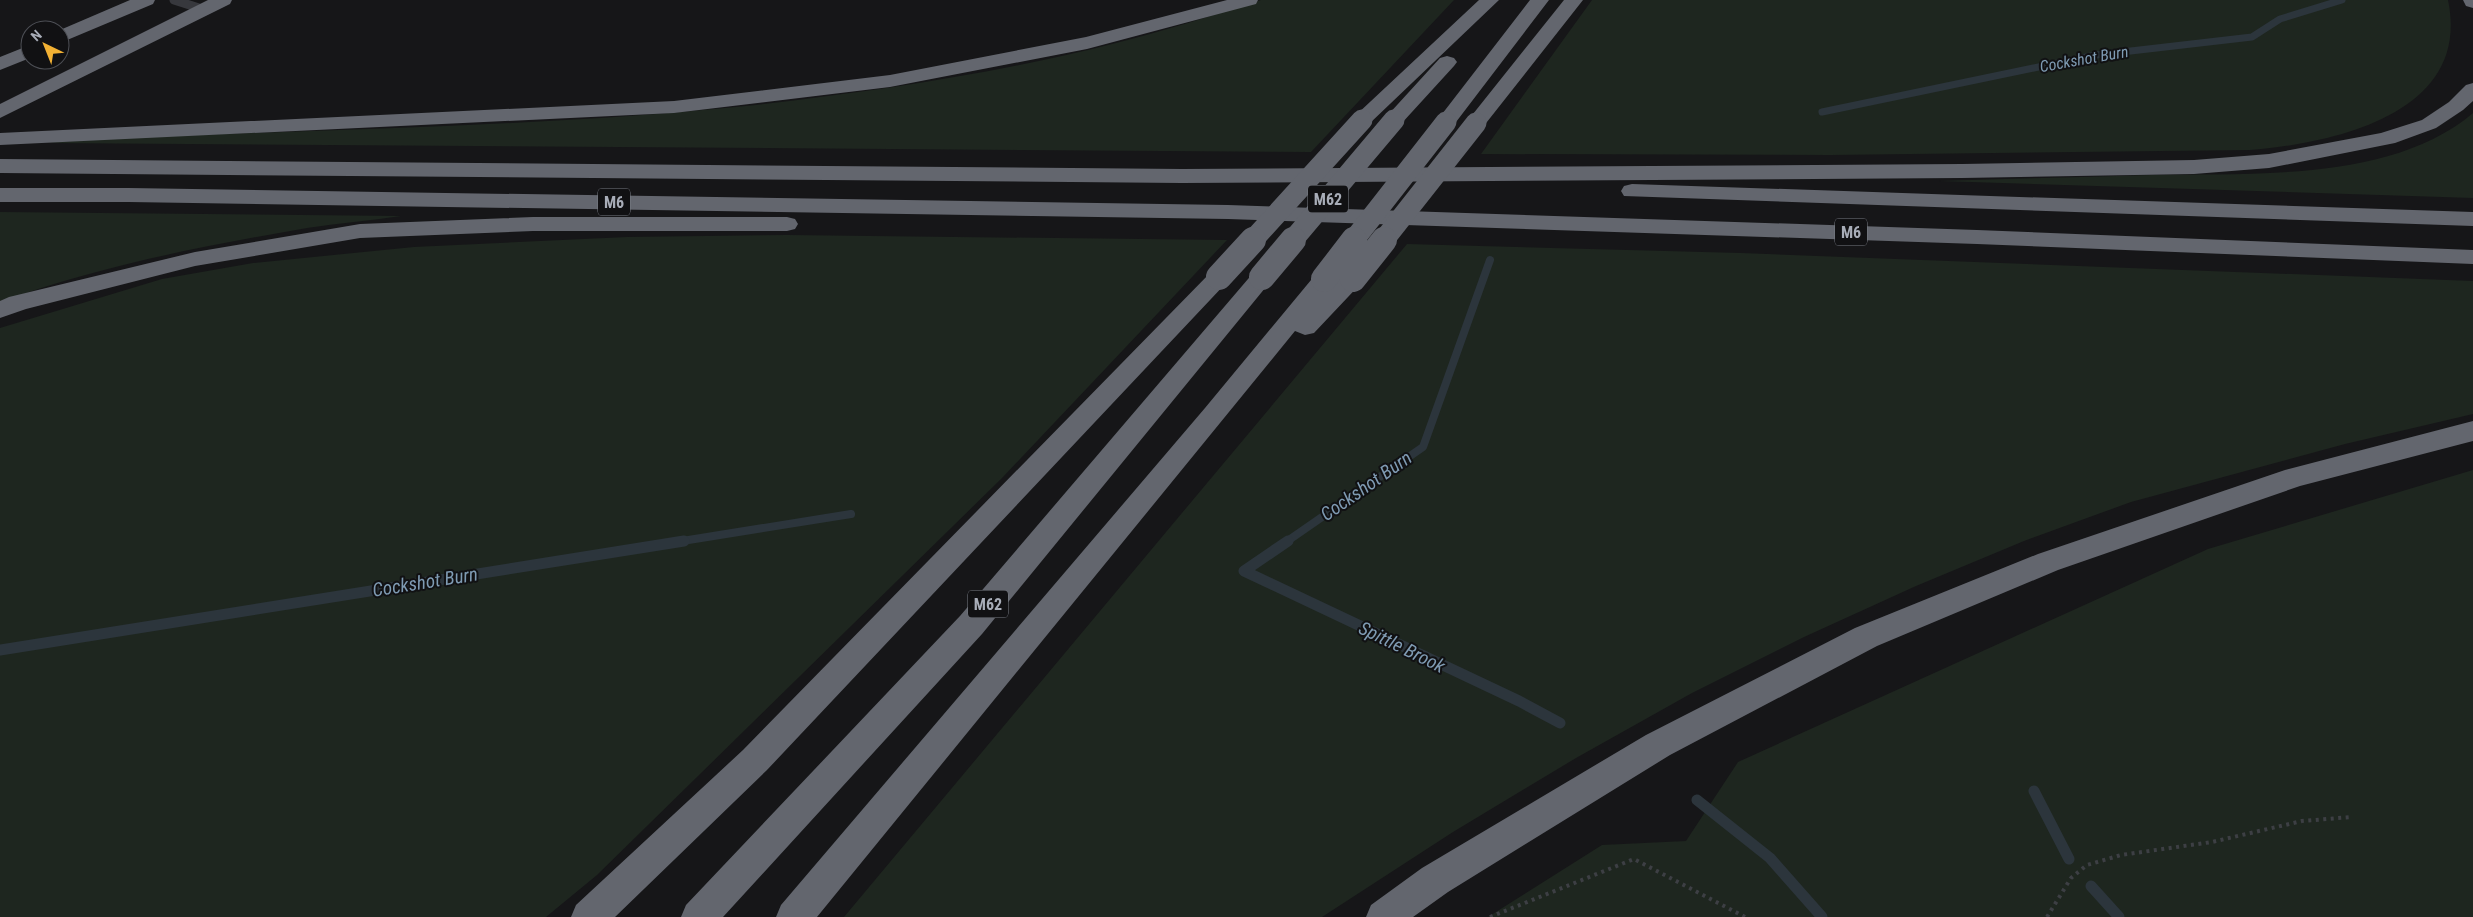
<svg xmlns="http://www.w3.org/2000/svg" width="2473" height="917" font-family="'Roboto Condensed',sans-serif">
  <style>
    .green { fill: #1e261f }
    .lines { fill: none; stroke-linecap: round; stroke-linejoin: round }
    .stream-far2 { stroke: #2c353c; stroke-width: 7 }
    .stream-far1 { stroke: #2c353c; stroke-width: 8 }
    .stream { stroke: #2c353c; stroke-width: 11 }
    .path { stroke: #3d3f44; stroke-width: 4; stroke-dasharray: 3 4.5; stroke-linecap: butt }
    .service { stroke: #37383d; stroke-width: 9 }
    .motorway { fill: #63666e; fill-rule: evenodd }
    .motorway-bridge-far1 { stroke: #63666e; stroke-width: 21 }
    .motorway-bridge { stroke: #63666e; stroke-width: 26 }
    .labels { text-anchor: middle; dominant-baseline: central; stroke-width: 4; stroke-linejoin: round; paint-order: stroke }
    .far-water-label { font-size: 16px; font-style: italic; fill: #7f9bb3; stroke: #111113 }
    .shield { fill: #111113; stroke: #7b7e86; stroke-width: 1 }
    .shield-label { font-size: 16px; font-weight: bold; fill: #a8adb8 }
    .water-label { font-size: 19px; font-style: italic; fill: #7f9bb3; stroke: #111113 }
  </style>
  <rect width="100%" height="100%" fill="#161618"/>
  <!-- green -->
  <path class="green" d="M1261 0H1454L1311 152 46 143 118 138C330 129 544 127 756 105 876 91 999 73 1116 43 1165 31 1213 15 1261 0Z
    M1592 0H2448C2473 118 2323 144 2250 150L1830 155 1481 154Z
    M2473 113V198L1939 181C2010 179 2080 177 2151 175 2252 173 2392 182 2473 113Z
    M0 212 401 216C370 221 338 223 307 228 203 246 99 266 0 302Z
    M787 235 1227 240 1002 478 597 875 546 917H0V328L162 279 253 263 414 247 627 237Z
    M1407 244 1741 253 2473 281V414L2345 444 2131 502 2024 541 1916 586 1804 637 1692 693 1576 758 1453 832 1322 917H844Z
    M2473 470V917H1488L1602 845 1686 841 1738 762 2208 549Z"/>
  <g class="lines">
    <!-- stream-far2 -->
    <path class="stream-far2" d="M1822 112 2096 55 2252 37 2280 19 2342 0"/>
    <!-- stream-far1 -->
    <path class="stream-far1" d="M676 542 851 514
      M1286 542 1423 447 1490 260"/>
    <!-- stream -->
    <path class="stream" d="M1288 541 1244 571 1519 701 1560 723
      M0 650 684 541
      M2034 791 2069 859
      M1697 800 1770 858 1822 917
      M2091 886 2119 917"/>
    <!-- path -->
    <path class="path" d="M1490 917 1634 859 1745 917
      M2047 917 2071 878 2087 865 2121 855 2212 842 2302 821 2352 817"/>
    <!-- service -->
    <path class="service" d="M174 0 202 9"/>
    <!-- motorway -->
    <path class="motorway" d="M130 0H155L153 4 60 43V30Z
      M208 0H232L230 4 0 118V104Z
      M1227 0H1258L1256 4 1087 49 890 87 674 113 0 145V133L674 101 890 75 1086 37Z
      M1479 0H1499L1369 124 1362 126 1355 124 1352 120 1355 116Z
      M1530 0H1549L1453 126 1446 128 1439 126 1436 122 1439 118Z
      M1564 0H1583L1483 127 1476 129 1469 127 1465 123 1469 119Z
      M2463 0H2473V8L2466 6Z
      M30 45V58L0 70V57Z
      M1447 56 1454 58 1457 62 1454 66 1401 124 1394 126 1387 124 1384 120 1387 116 1440 58Z
      M2473 83V101L2463 110 2436 128 2395 143 2269 168 2194 174 1962 178 1182 183 0 173V159L1182 169 1962 164 2194 160 2269 154 2381 133 2422 120 2449 102 2466 85Z
      M1632 184 2473 212V226L1624 196 1621 191 1624 186Z
      M0 188H129L1228 205 1977 230 2473 250V264L1977 244 1228 219 129 202H0Z
      M533 217H787L795 219 798 224 795 229 787 231H533L360 238 195 266 26 309 0 318V301L9 297 195 252 360 224Z
      M1219 269 1227 272 1231 277 1227 282 767 770 615 917H571L576 905 743 750 1211 272Z
      M1262 269 1270 272 1274 277 1270 282 982 634 723 917H681L686 905 960 616 1254 272Z
      M1324 271 1332 274 1336 279 1328 290C1339 279 1345 269 1361 274L1365 279 1314 333 1305 335 1295 331 817 917H776L781 905 1205 408 1316 274Z
      M2473 421V441L2300 486 2058 570 1877 646 1670 755 1448 892 1413 917H1366L1371 905 1422 868 1646 735 1855 628 2038 554 2285 470Z"/>
    <!-- motorway-bridge-far1 -->
    <path class="motorway-bridge-far1" d="M1252 241 1362 120
      M1292 241 1394 120
      M1353 241 1446 122
      M1383 241 1476 123"/>
    <!-- motorway-bridge -->
    <path class="motorway-bridge" d="M1219 277 1253 240
      M1262 277 1293 240
      M1324 279 1354 240
      M1353 279 1384 240"/>
  </g>
  <g class="labels">
    <!-- far-water labels -->
    <g class="far-water-label">
      <text transform="translate(2084 59) rotate(-10)">Cockshot Burn</text>
    </g>
    <!-- shield labels -->
    <g class="shield">
      <rect x="1308" y="185.5" width="40" height="27" rx="4"/>
      <rect x="598" y="188.5" width="32" height="27" rx="4"/>
      <rect x="1835" y="218.5" width="32" height="27" rx="4"/>
      <rect x="968" y="590.5" width="40" height="27" rx="4"/>
    </g>
    <g class="shield-label">
      <text x="1328" y="199">M62</text>
      <text x="614" y="202">M6</text>
      <text x="1851" y="232">M6</text>
      <text x="988" y="604">M62</text>
    </g>
    <!-- water labels -->
    <g class="water-label">
      <text transform="translate(1366 486) rotate(-35)">Cockshot Burn</text>
      <text transform="translate(425 582) rotate(-9)">Cockshot Burn</text>
      <text transform="translate(1402 647) rotate(26)">Spittle Brook</text>
    </g>
  </g>
  <!-- north arrow -->
  <g transform="translate(45 45) rotate(317)"><circle r="24" fill="#111113" stroke="#4d4f55"/>
  <path d="M0-4L9 19L0 12L-9 19Z" fill="#f2b134"/>
  <text y="-8" font-size="14" font-weight="bold" text-anchor="middle" fill="#a8adb8">N</text>
  </g>
</svg>
